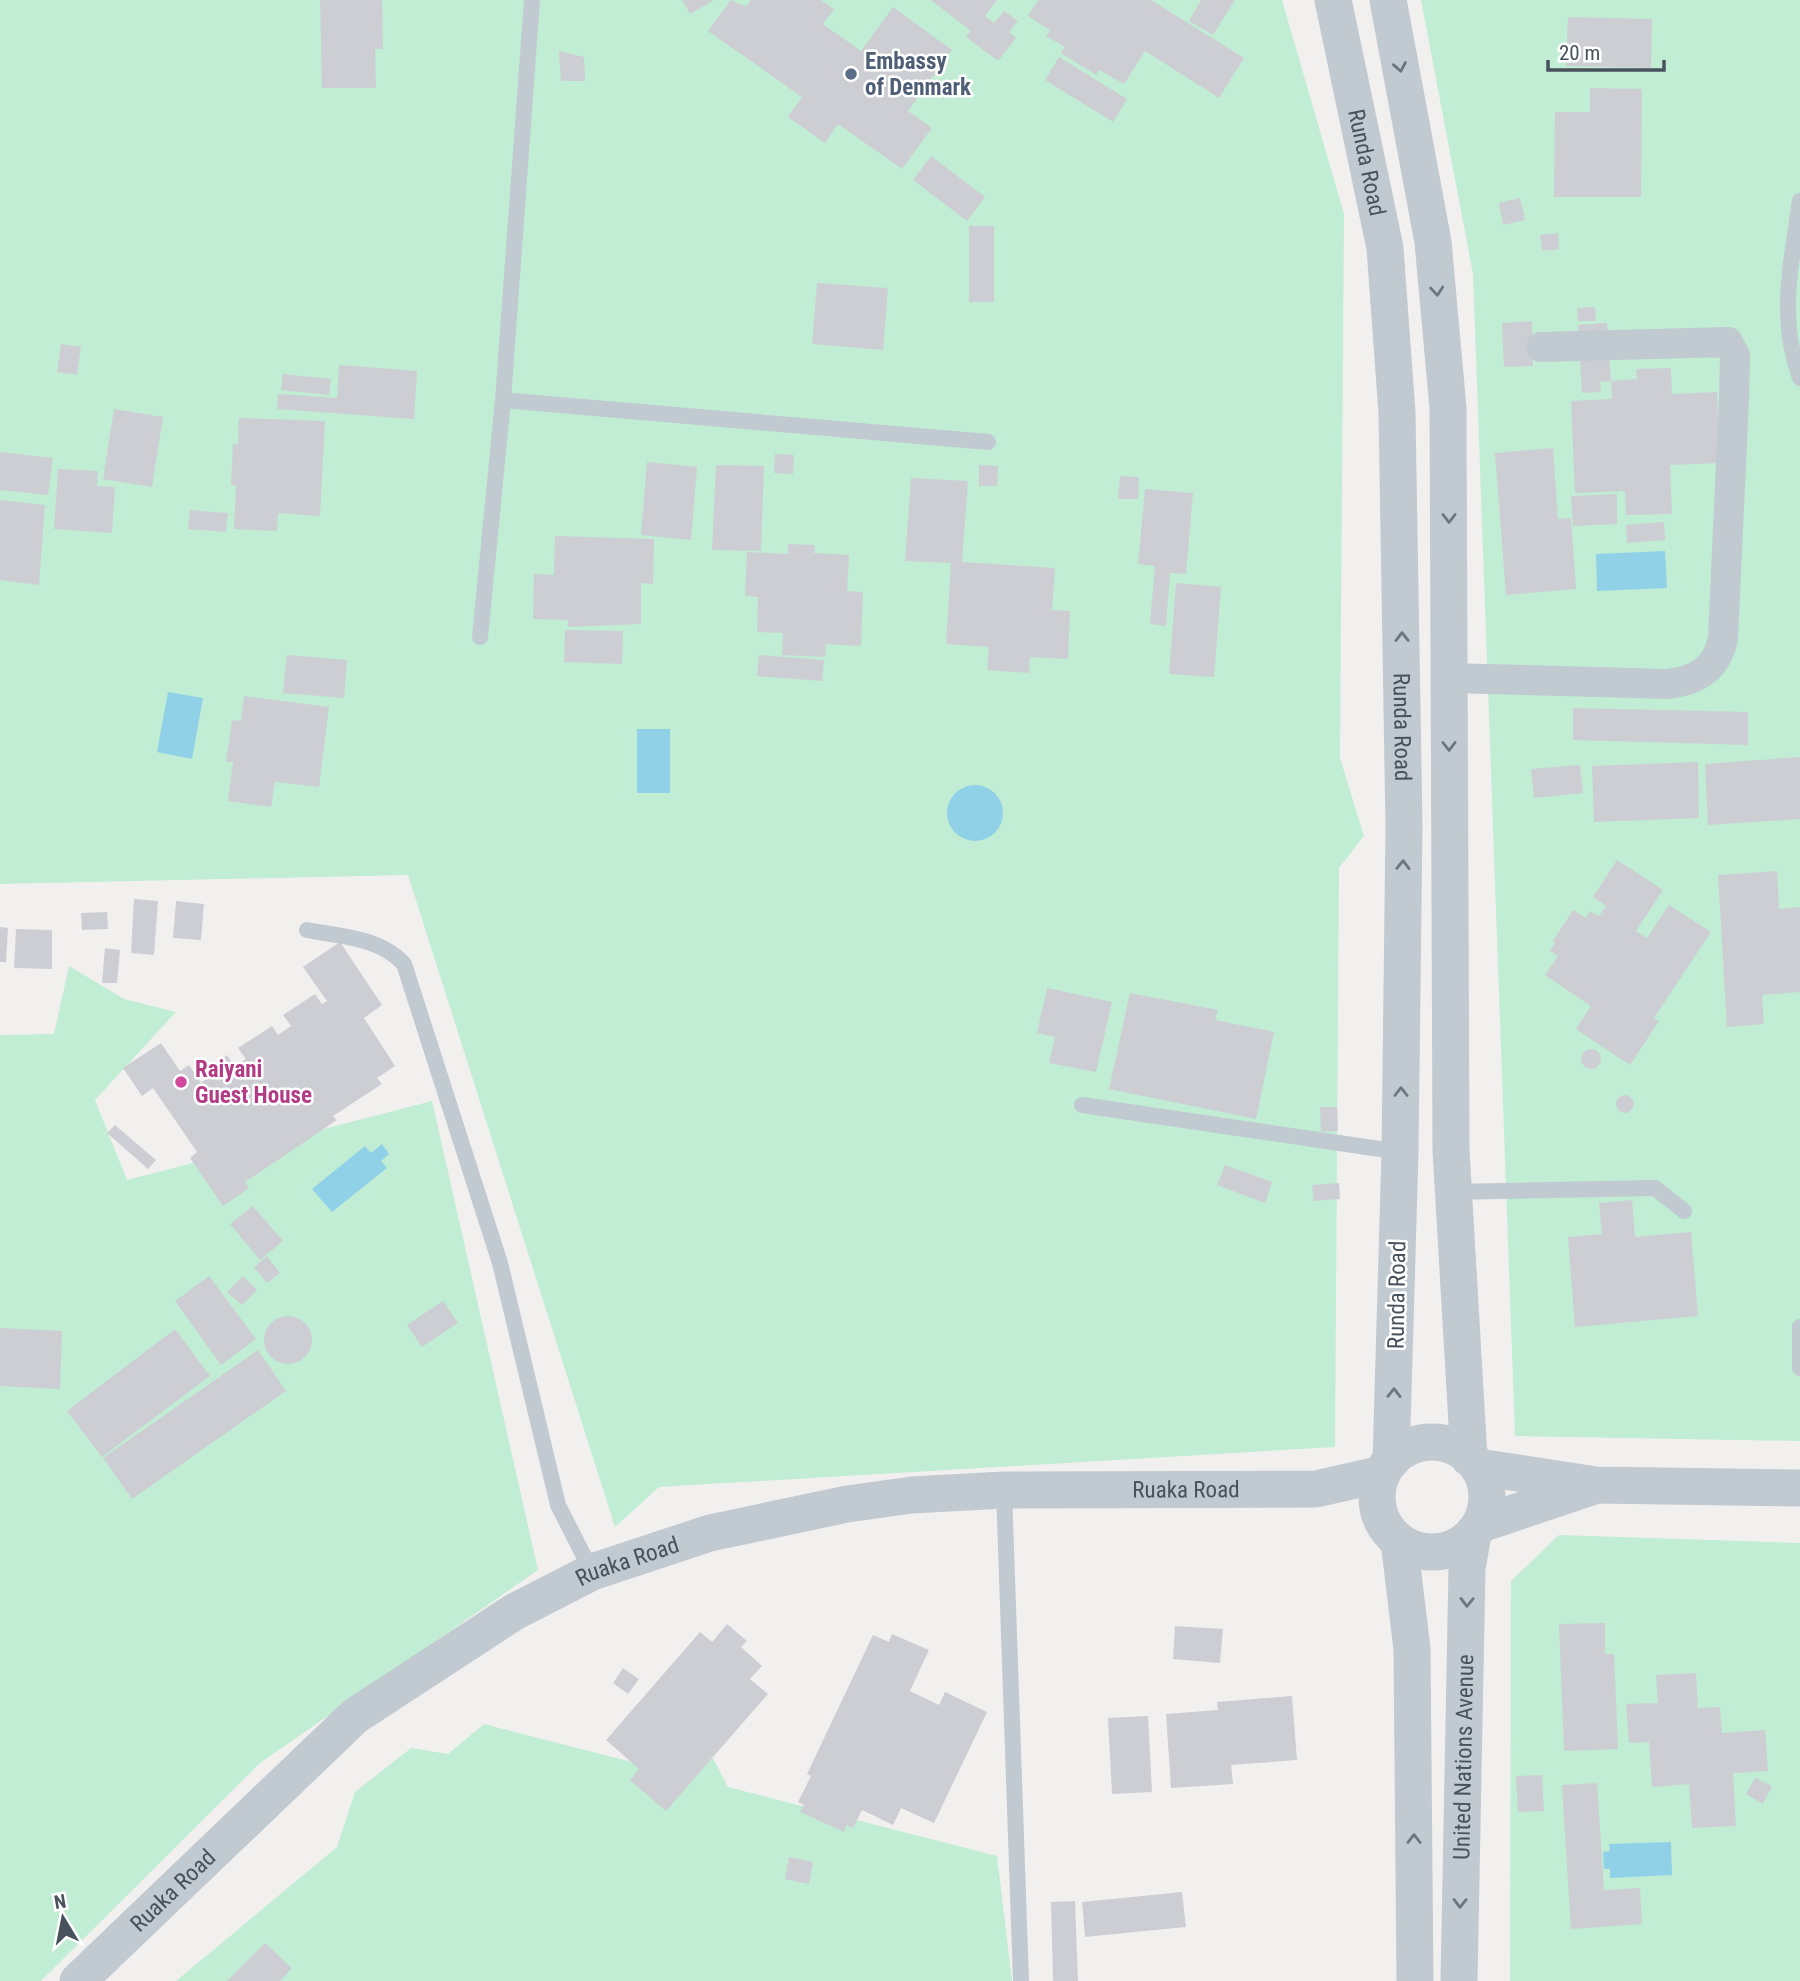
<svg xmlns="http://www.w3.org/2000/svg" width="1800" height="1981" font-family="'Roboto Condensed',sans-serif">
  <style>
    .green { fill: #c0edd4 }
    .water { fill: #90d1e8 }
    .building { fill: #cdced4 }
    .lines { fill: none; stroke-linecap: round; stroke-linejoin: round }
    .service { stroke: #c1c9d1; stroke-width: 16 }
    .minor { stroke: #c1c9d1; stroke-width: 30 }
    .tertiary { stroke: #c1c9d1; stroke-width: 37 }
    .oneway { stroke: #6c767f }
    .service-dot { fill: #5c6f8a; stroke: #fff; stroke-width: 2.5 }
    .hotel-dot { fill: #d1479c; stroke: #fff; stroke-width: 2.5 }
    .labels { text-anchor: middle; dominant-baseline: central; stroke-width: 5; stroke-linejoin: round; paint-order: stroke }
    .service-label { font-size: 23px; font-weight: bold; fill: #4e5e75; stroke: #fff; text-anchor: start }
    .street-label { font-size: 23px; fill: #48525c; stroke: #fff }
    .hotel-label { font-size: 23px; font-weight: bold; fill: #b23c85; stroke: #fff; text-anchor: start }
  </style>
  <rect width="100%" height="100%" fill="#f2f0ef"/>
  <!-- green -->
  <path class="green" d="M0 0H1282L1344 214 1340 758 1364 836 1339 868 1335 1447 659 1487 615 1527 408 875 0 884Z
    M1421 0H1800V1441L1515 1436 1473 274Z
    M69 966 124 999 176 1012 95 1100 127 1180 432 1101 538 1570 260 1763 41 1981H0V1035L54 1034Z
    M1559 1535 1800 1543V1981H1510L1511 1581Z
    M484 1724 690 1777 713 1758 728 1787 997 1856 1012 1981H176L337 1847 355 1792 411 1748 448 1754Z"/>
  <!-- water -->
  <path class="water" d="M1665 551 1667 588 1597 591 1596 554Z
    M168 692 203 698 192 759 157 752Z
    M637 729H670V793H637Z
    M947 813a28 28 0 1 1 56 0a28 28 0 1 1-56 0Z
    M382 1144 389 1154 381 1161 387 1168 332 1212 312 1189 365 1146 371 1153Z
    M1671 1842 1672 1875 1610 1878V1869H1604L1603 1852 1610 1851 1609 1844Z"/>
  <!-- building -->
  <path class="building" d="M320 0H382L383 49H375L376 88H322Z
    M682 0H714L690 14Z
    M731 0 746 7 751 0H821L834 9 823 24 861 51 893 7 952 50 908 111 932 128 902 169 838 124 825 143 788 117 802 97 708 31Z
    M931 0H997L985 16 994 23 1004 11 1018 21 1009 32 1016 38 998 61 966 37 971 31Z
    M1038 0H1151L1244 58 1219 98 1145 51 1124 84 1099 70 1096 75 1061 53 1065 47 1046 36 1050 30 1028 16Z
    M1201 0H1235L1213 35 1189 21Z
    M1568 17 1652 19 1651 68 1566 66Z
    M559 51 584 57 585 81H561Z
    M1059 57 1127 99 1113 122 1045 80Z
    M1590 88 1642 89 1641 197H1554L1555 112H1590Z
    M931 156 985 197 967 221 913 180Z
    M1520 198 1525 220 1503 225 1499 203Z
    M969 226H994V302H969Z
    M1558 233 1559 249 1542 251 1540 235Z
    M817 283 888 288 883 350 812 344Z
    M1595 307 1596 321H1578L1577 308Z
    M1532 321 1533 366 1504 367 1502 323Z
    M1607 323 1611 381 1600 382 1601 392 1582 393 1578 325Z
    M61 344 81 347 77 375 57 372Z
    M339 365 417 371 414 419 277 409 278 394 337 398Z
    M1671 368 1672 394 1717 392 1720 463 1670 465 1672 514 1626 515 1625 491 1575 493 1571 401 1612 399 1611 381 1637 379 1636 369Z
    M283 374 331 379 329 395 281 390Z
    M114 409 163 417 152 487 103 479Z
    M239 418 325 421 320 516 278 513 277 531 234 529 236 486 231 485 233 444 238 445Z
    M1553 448 1558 519 1571 518 1576 589 1506 595 1495 453Z
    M0 452 53 458 48 495 0 490Z
    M775 454 794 455 793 474 774 473Z
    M647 462 697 467 691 540 641 535Z
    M716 465 764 466 761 551 712 550Z
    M979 465 998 466 997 486H979Z
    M58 469 98 471 97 486 115 487 112 533 54 529Z
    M1120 476 1139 477 1138 499H1118Z
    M911 478 968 481 962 562 1055 568 1052 610 1070 611 1068 659 1030 657 1029 673 987 670 989 647 946 644 951 563 905 561Z
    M1145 489 1193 493 1186 574 1170 573 1166 626 1150 624 1155 566 1138 564Z
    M1617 494V524L1573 526 1571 496Z
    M0 500 45 505 39 585 0 580Z
    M190 510 228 513 226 532 188 529Z
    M1664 522 1665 540 1627 543 1626 525Z
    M555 536 654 539 653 584 641 583V624L568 627V620L533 619 534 574 554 575Z
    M788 544 815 545 814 553 849 555 847 591 863 592 861 646 826 644 825 657 782 655 783 633 757 632 758 597 745 596 747 552 788 554Z
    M1176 583 1221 587 1214 677 1169 674Z
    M565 630 623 631 622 664 564 662Z
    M287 655 347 660 344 698 283 693Z
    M759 655 824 660 822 681 757 676Z
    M244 696 329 707 319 787 275 782 271 807 228 801 233 762H226L232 720 241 721Z
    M1573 708 1748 712V745L1573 740Z
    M1800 757V819L1708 825 1705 764Z
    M1698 762 1699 818 1594 822 1592 766Z
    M1580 765 1583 793 1534 798 1531 769Z
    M1617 860 1663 890 1636 931 1647 938 1669 905 1711 932 1654 1018 1659 1021 1630 1065 1576 1029 1591 1006 1545 975 1558 956 1550 951 1555 943 1553 941 1573 910 1586 918 1590 911 1599 916 1606 906 1593 897Z
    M1777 871 1779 909 1800 907V992L1762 995 1764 1024 1727 1027 1718 875Z
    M134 899 158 901 154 955 131 953Z
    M176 901 204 904 201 940 173 938Z
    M107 912 108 929 82 930 81 913Z
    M0 927 8 928 6 962H0Z
    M16 929 52 930V969L14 968Z
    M340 942 382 1005 364 1018 395 1066 377 1078 382 1084 333 1116 337 1120 245 1182 249 1188 223 1206 190 1158 197 1152 153 1088 142 1096 123 1068 161 1043 180 1071 189 1065 201 1083 210 1076 206 1070 227 1055 235 1067 246 1059 238 1048 272 1026 278 1035 291 1026 283 1015 315 994 322 1004 327 1001 303 967Z
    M105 948 120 950 117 983H102Z
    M1047 988 1112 1002 1096 1072 1049 1063 1055 1037 1037 1033Z
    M1130 993 1218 1010 1215 1020 1274 1032 1256 1119 1109 1089Z
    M1581 1059a10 10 0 1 1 20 0a10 10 0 1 1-20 0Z
    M1616 1104a9 9 0 1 1 18 0a9 9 0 1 1-18 0Z
    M1320 1107H1337L1338 1131 1321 1132Z
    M115 1125 156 1160 148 1169 107 1133Z
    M1225 1165 1272 1182 1265 1203 1217 1185Z
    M1339 1183 1340 1199 1314 1201 1312 1185Z
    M1632 1200 1635 1237 1691 1232 1698 1316 1575 1327 1568 1237 1602 1234 1599 1203Z
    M253 1206 283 1241 260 1260 230 1224Z
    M267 1256 280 1273 267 1283 254 1267Z
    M209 1276 256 1339 221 1365 175 1301Z
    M243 1276 257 1290 242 1305 227 1292Z
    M443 1301 458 1323 422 1347 407 1325Z
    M264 1340a24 24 0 1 1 48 0a24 24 0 1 1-48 0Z
    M0 1328 62 1331 60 1389 0 1386Z
    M175 1329 210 1376 102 1457 67 1411Z
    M258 1350 286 1391 132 1499 103 1458Z
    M1605 1623V1654H1614L1618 1749 1564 1751 1559 1624Z
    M727 1624 747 1641 741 1647 762 1666 750 1679 768 1694 666 1811 630 1780 639 1769 606 1740 700 1632 712 1642Z
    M1175 1626 1223 1629 1220 1663 1173 1659Z
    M892 1634 929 1650 910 1691 939 1705 945 1692 987 1712 934 1823 901 1808 893 1825 862 1810 853 1828 847 1825 844 1832 800 1812 804 1805 798 1802 811 1776 807 1774 873 1635 889 1642Z
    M623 1668 639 1679 628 1694 613 1683Z
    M1696 1673 1698 1708 1720 1707 1722 1733 1765 1730 1768 1771 1733 1773 1736 1826 1692 1828 1689 1784 1652 1787 1649 1742 1629 1743 1626 1704 1658 1703 1656 1675Z
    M1292 1696 1297 1760 1231 1765 1233 1784 1171 1788 1166 1714 1218 1710 1217 1702Z
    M1148 1716 1152 1792 1112 1794 1108 1718Z
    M1542 1775 1544 1811 1518 1812 1516 1776Z
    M1755 1778 1772 1786 1763 1804 1746 1794Z
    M1597 1783 1604 1890 1640 1888 1642 1924 1571 1929 1562 1785Z
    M789 1857 813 1862 809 1884 785 1879Z
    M1182 1892 1186 1927 1085 1937 1082 1902Z
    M1075 1901 1078 1981H1053L1051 1902Z
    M265 1943 292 1968 280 1981H227Z"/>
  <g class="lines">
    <!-- service -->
    <path class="service" d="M532 0 503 400 988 442
      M1800 201C1791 264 1778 317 1800 378
      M480 637 503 400
      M307 930C342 937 379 937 404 964L500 1263 558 1505 592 1572
      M1082 1105 1400 1152
      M1452 1192 1655 1188 1684 1211
      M1800 1327V1368
      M1004 1490 1021 1981"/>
    <!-- minor -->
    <path class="minor" d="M1449 678 1667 684C1697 681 1717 669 1723 638L1734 400 1735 356 1728 342 1541 347"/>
    <!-- tertiary -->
    <g class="tertiary">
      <path id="s1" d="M1333 0 1385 248 1397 413 1404 826 1400 1152 1391 1461"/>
      <path d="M1388 0 1433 242 1448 408 1451 1150 1469 1458"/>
      <circle cx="1432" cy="1497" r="55"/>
      <path d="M1478 1467 1596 1485 1800 1488"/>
      <path d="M1481 1524 1591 1487"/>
      <path d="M1399 1541 1412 1649 1415 1981"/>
      <path id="s2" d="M78 1981 355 1716 514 1612 592 1572 710 1533 847 1504 912 1495 1004 1490 1316 1489 1382 1474"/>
      <path id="s3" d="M1459 1981 1467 1568 1473 1534"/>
    </g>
  </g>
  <!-- one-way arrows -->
  <defs><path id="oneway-chevron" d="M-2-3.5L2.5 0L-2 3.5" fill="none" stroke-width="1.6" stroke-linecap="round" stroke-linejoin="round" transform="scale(1.75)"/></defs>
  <g class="oneway">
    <use href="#oneway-chevron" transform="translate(1400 67) rotate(80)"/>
    <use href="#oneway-chevron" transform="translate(1437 291) rotate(85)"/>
    <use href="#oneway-chevron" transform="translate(1449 518) rotate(90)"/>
    <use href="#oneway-chevron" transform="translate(1402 637) rotate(-91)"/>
    <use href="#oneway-chevron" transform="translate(1449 746) rotate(90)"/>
    <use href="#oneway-chevron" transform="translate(1403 865) rotate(-89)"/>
    <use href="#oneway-chevron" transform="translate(1401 1092) rotate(-90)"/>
    <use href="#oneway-chevron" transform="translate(1394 1393) rotate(-89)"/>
    <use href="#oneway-chevron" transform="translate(1467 1602) rotate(91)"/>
    <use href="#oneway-chevron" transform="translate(1414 1839) rotate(-90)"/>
    <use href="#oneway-chevron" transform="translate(1460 1903) rotate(91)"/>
  </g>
  <!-- markers -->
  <circle class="service-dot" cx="851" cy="74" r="7"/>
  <circle class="hotel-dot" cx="181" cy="1082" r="7"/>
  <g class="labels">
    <!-- service labels -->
    <g class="service-label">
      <text x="865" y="61">Embassy<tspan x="865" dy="26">of Denmark</tspan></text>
    </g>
    <!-- street labels -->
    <g class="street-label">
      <text stroke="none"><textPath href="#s1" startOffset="166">Runda Road</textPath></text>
      <text stroke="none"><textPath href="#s1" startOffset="733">Runda Road</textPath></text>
      <text transform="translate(1397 1295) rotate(-89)">Runda Road</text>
      <text stroke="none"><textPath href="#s2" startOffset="1265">Ruaka Road</textPath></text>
      <text stroke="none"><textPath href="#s2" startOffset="698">Ruaka Road</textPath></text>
      <text stroke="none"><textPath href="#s3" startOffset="224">United Nations Avenue</textPath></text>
      <text stroke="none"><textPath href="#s2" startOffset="131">Ruaka Road</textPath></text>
    </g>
    <!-- hotel labels -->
    <g class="hotel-label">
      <text x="195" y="1069">Raiyani<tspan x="195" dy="26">Guest House</tspan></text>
    </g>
  </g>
  <!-- north arrow -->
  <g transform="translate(63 1918) rotate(350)" stroke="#ffffff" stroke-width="5" paint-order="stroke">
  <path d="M0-5L12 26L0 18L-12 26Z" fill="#48525c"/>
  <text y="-10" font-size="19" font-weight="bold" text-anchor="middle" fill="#48525c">N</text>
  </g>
  <!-- scale -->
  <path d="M1548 60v10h116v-10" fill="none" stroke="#48525c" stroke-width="3.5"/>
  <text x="1559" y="60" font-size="21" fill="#48525c" stroke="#ffffff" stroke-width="5" paint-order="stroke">20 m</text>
</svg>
